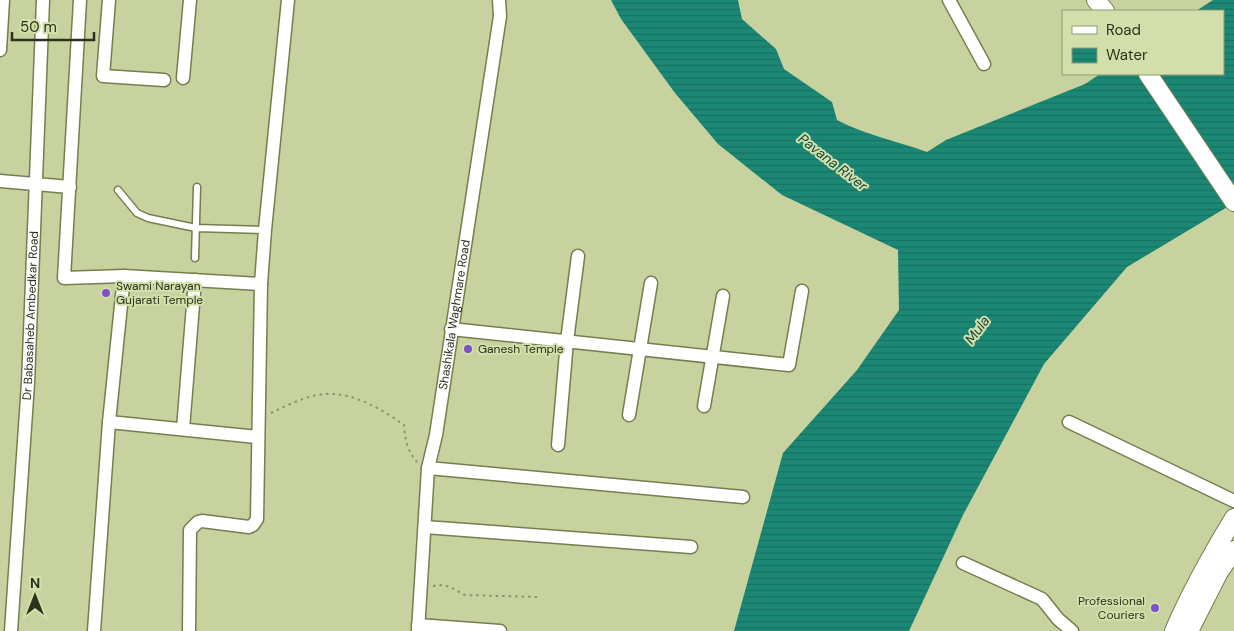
<svg xmlns="http://www.w3.org/2000/svg" width="1234" height="631" font-family="'DM Sans',sans-serif">
  <style>
    .water { fill: url(#water-rules) }
    .lines { fill: none; stroke-linecap: round; stroke-linejoin: round }
    .lane-casing { stroke: #747e4e; stroke-width: 9 }
    .street-casing { stroke: #747e4e; stroke-width: 15 }
    .secondary-casing { stroke: #747e4e; stroke-width: 20 }
    .path { stroke: #8a936b; stroke-width: 2; stroke-dasharray: 2.5 4; stroke-linecap: butt }
    .lane { stroke: #fff; stroke-width: 6 }
    .street { stroke: #fff; stroke-width: 12 }
    .secondary { stroke: #fff; stroke-width: 18 }
    .poi-dot { fill: #7e50c9; stroke: #d3dfab; stroke-width: 2 }
    .labels { text-anchor: middle; dominant-baseline: central; stroke-width: 4; stroke-linejoin: round; paint-order: stroke }
    .poi-label { font-size: 12px; fill: #2d321d; stroke: #d3dfab; text-anchor: start }
    .street-label { font-size: 12px; fill: #2d321d; stroke: #d3dfab }
    .water-label { font-size: 14px; font-style: italic; fill: #0e483e; stroke: #d3dfab }
  </style>
  <defs>
    <pattern id="water-rules" width="6" height="5" patternUnits="userSpaceOnUse" patternTransform="scale(1.25)"><rect width="6" height="5" fill="#1b8875"/><path d="M0 2.5h6" fill="none" stroke="#18705f"/></pattern>
  </defs>
  <rect width="100%" height="100%" fill="#c7d29e"/>
  <!-- water -->
  <path class="water" d="M611 0H738L742 19 776 49 784 69 832 102 837 120C865 135 897 141 927 152L946 140 1085 84 1100 74H1223V11H1196L1213 0H1234V203L1127 267 1044 364 963 515 909 631H734L783 453 857 370 899 310 898 250 782 195 718 144 675 93 621 19Z"/>
  <g class="lines">
    <defs>
      <path id="lane" d="M118 190 137 213 148 218 196 228 265 230
        M195 258 197 187"/>
      <g id="street">
        <path d="M80 0 64 278 124 276 261 284"/>
        <path d="M109 0 103 76 164 80"/>
        <path d="M949 0 984 64"/>
        <path d="M0 50 3 0"/>
        <path d="M183 78 190 0"/>
        <path d="M0 181 70 187"/>
        <path d="M451 329 789 365 802 291"/>
        <path d="M704 406 723 296"/>
        <path d="M629 415 651 283"/>
        <path d="M109 422 257 437"/>
        <path d="M1069 422 1234 501"/>
        <path d="M183 429 195 280"/>
        <path d="M558 445 567 341 578 256"/>
        <path d="M428 468 743 497"/>
        <path d="M425 527 691 547"/>
        <path d="M963 563 1042 599 1058 619 1072 631"/>
        <path d="M418 625 500 631"/>
        <path id="s1" d="M11 631 28 383 43 0"/>
        <path d="M94 631 109 422 124 276"/>
        <path d="M189 631 190 530 198 522 202 521 249 527 253 525 257 519 261 284 265 230 288 0"/>
        <path id="s2" d="M418 631 428 468 436 435 500 16 499 0"/>
      </g>
      <path id="secondary" d="M1096 0 1105 11
        M1148 74 1234 202
        M1174 631C1191 592 1212 554 1234 518
        M1189 631 1219 572 1234 550"/>
    </defs>
    <!-- lane casing -->
    <use href="#lane" class="lane-casing"/>
    <!-- street casing -->
    <use href="#street" class="street-casing"/>
    <!-- secondary casing -->
    <use href="#secondary" class="secondary-casing"/>
    <!-- path -->
    <path class="path" d="M271 413C288 405 307 395 326 394 353 392 383 410 404 425 405 439 407 450 417 462
      M433 586 443 585 450 587 465 595 538 597"/>
    <!-- lane -->
    <use href="#lane" class="lane"/>
    <!-- street -->
    <use href="#street" class="street"/>
    <!-- secondary -->
    <use href="#secondary" class="secondary"/>
  </g>
  <!-- markers -->
  <g class="poi-dot">
    <circle cx="106" cy="293" r="5"/>
    <circle cx="468" cy="349" r="5"/>
    <circle cx="1155" cy="608" r="5"/>
  </g>
  <g class="labels">
    <!-- poi labels -->
    <g class="poi-label">
      <text x="116" y="286">Swami Narayan<tspan x="116" dy="14">Gujarati Temple</tspan></text>
      <text x="478" y="349">Ganesh Temple</text>
      <text x="1145" y="601" text-anchor="end">Professional<tspan x="1145" dy="14">Couriers</tspan></text>
    </g>
    <!-- street labels -->
    <g class="street-label">
      <text stroke="none"><textPath href="#s2" startOffset="319">Shashikala Waghmare Road</textPath></text>
      <text stroke="none"><textPath href="#s1" startOffset="316">Dr Babasaheb Ambedkar Road</textPath></text>
    </g>
    <!-- water labels -->
    <g class="water-label">
      <text transform="translate(833 162) rotate(38)">Pavana River</text>
      <text transform="translate(977 330) rotate(-54)">Mula</text>
    </g>
  </g>
  <!-- legend -->
  <rect x="1062" y="10" width="162" height="65" fill="#d3dfab" stroke="#919a72"/>
  <rect x="1072" y="26" width="25" height="8" fill="#ffffff" stroke="#919a72"/>
  <text x="1106" y="35" font-size="15" fill="#2d321d">Road</text>
  <rect x="1072" y="48" width="25" height="15" fill="url(#water-rules)" stroke="#919a72"/>
  <text x="1106" y="60" font-size="15" fill="#2d321d">Water</text>
  <!-- north arrow -->
  <g transform="translate(35 596)" stroke="#d3dfab" stroke-width="4" paint-order="stroke">
  <path d="M0-4L9 19L0 12L-9 19Z" fill="#2d321d"/>
  <text y="-8" font-size="14" font-weight="bold" text-anchor="middle" fill="#2d321d">N</text>
  </g>
  <!-- scale -->
  <path d="M12 32v8h82v-8" fill="none" stroke="#2d321d" stroke-width="2.5"/>
  <text x="20" y="32" font-size="15" fill="#2d321d" stroke="#d3dfab" stroke-width="4" paint-order="stroke">50 m</text>
</svg>
